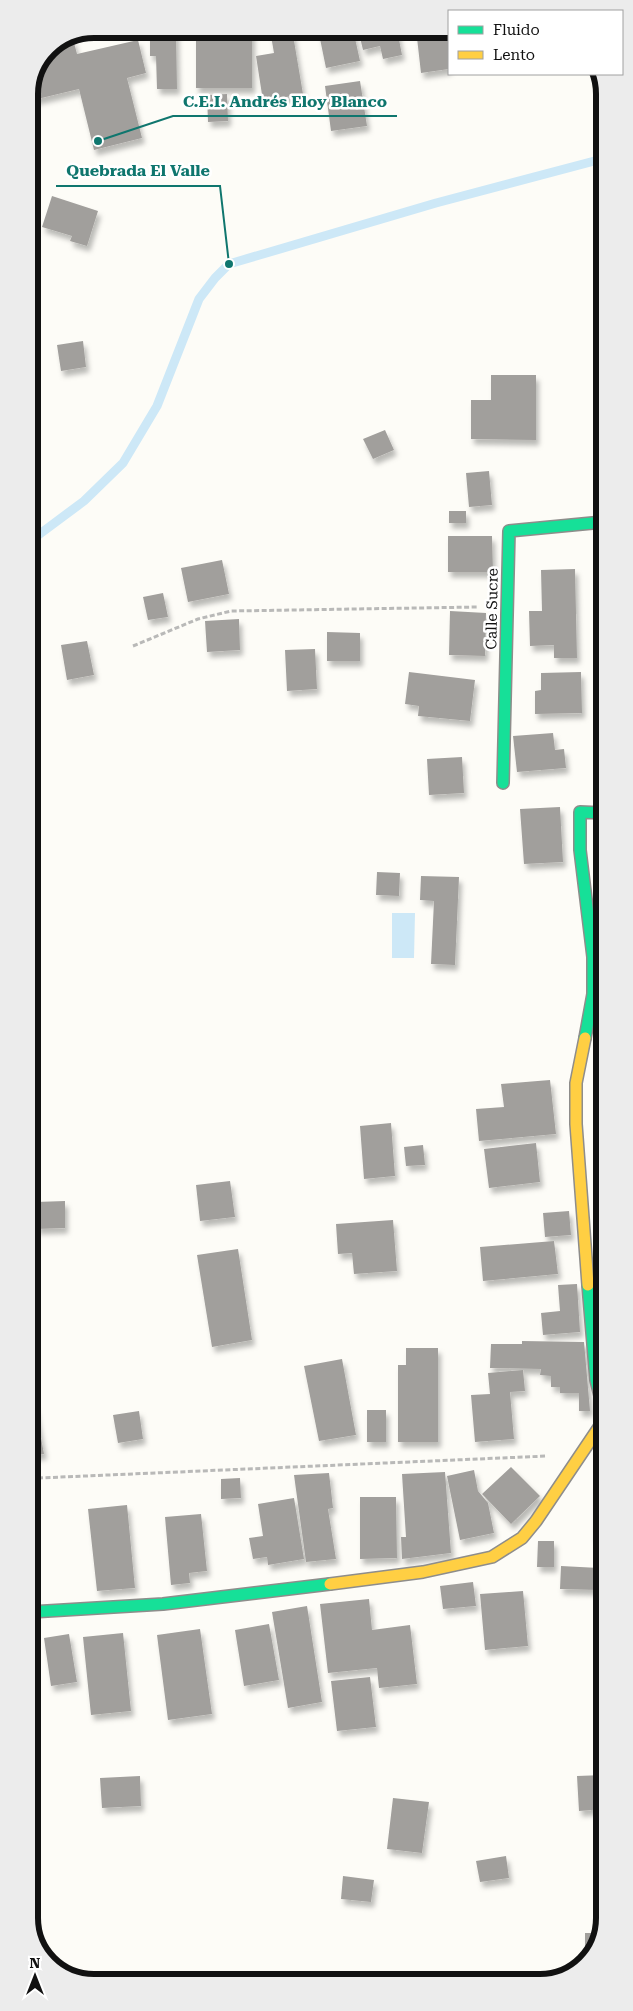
<svg xmlns="http://www.w3.org/2000/svg" width="633" height="2011" font-family="'Roboto Serif',serif">
  <style>
    .water { fill: #cde8f7 }
    .lines { fill: none; stroke-linecap: round; stroke-linejoin: round }
    .stream { stroke: #cde8f7; stroke-width: 9 }
    .building { fill: #a19f9c; filter: url(#shadow) }
    .fast-casing { stroke: #8e8d8b; stroke-width: 14 }
    .slow-casing { stroke: #8e8d8b; stroke-width: 14 }
    .path { stroke: #b9b9b8; stroke-width: 3; stroke-dasharray: 5 2.5; stroke-linecap: butt }
    .fast { stroke: #16e098; stroke-width: 11 }
    .slow { stroke: #ffcf43; stroke-width: 11 }
    .labels { text-anchor: middle; dominant-baseline: central; stroke-width: 5; stroke-linejoin: round; paint-order: stroke }
    .street-label { font-size: 15px; fill: #111; stroke: #fff }
    .rim { fill: none; stroke: #111; stroke-width: 6 }
    .leader { fill: none; stroke: #0f766e; stroke-width: 2 }
    .callout-dot { fill: #0f766e; stroke: #fff; stroke-width: 2 }
    .callout-label { font-size: 16px; text-anchor: middle; font-weight: bold; fill: #0f766e; stroke: #fff; stroke-width: 5; stroke-linejoin: round; paint-order: stroke }
  </style>
  <defs>
    <filter id="shadow"><feDropShadow dx="3" dy="5.5" stdDeviation="2.5" flood-color="#0004"/></filter>
  </defs>
  <rect width="100%" height="100%" fill="#fdfcf7"/>
  <!-- water -->
  <path class="water" d="M392 913H415L414 958H392Z"/>
  <g class="lines">
    <!-- stream -->
    <path class="stream" d="M29 542 84 501 123 463 157 406 199 299 215 278 229 264 436 203 602 159"/>
  </g>
  <!-- building -->
  <path class="building" d="M150 29H176L177 89H157L156 56H150Z
    M196 29H252V88H196Z
    M276 29H292L303 94 263 101 256 56 274 53 270 30Z
    M318 29H353L360 61 326 68Z
    M358 29H397L402 55 383 59 380 46 363 50Z
    M416 29H449V69L421 73Z
    M73 39 77 54 138 40 146 73 127 78 142 138 94 150 79 89 29 101V89L48 47Z
    M360 81 367 126 331 131 325 86Z
    M227 94 228 121 208 122 207 95Z
    M52 196 98 211 87 246 70 241 72 236 42 227Z
    M83 341 86 367 61 371 57 345Z
    M491 375H536V440L471 439V400H491Z
    M385 430 394 450 373 459 363 439Z
    M489 471 492 505 469 507 466 473Z
    M449 511H466V523H449Z
    M448 536H492L493 572H448Z
    M222 560 229 594 188 602 181 568Z
    M575 569 577 658H554V645L530 646 529 611H542L541 570Z
    M163 593 168 617 148 620 143 597Z
    M450 611 486 613 485 656 449 655Z
    M239 619 240 650 207 652 205 621Z
    M327 632 360 633V661H327Z
    M87 641 94 675 67 680 61 645Z
    M315 649 317 689 287 691 285 650Z
    M409 672 475 680 470 721 418 716 419 706 405 704Z
    M581 672 582 713 535 714V691L541 690V673Z
    M553 733 555 750 564 749 566 768 517 772 513 736Z
    M462 757 464 793 429 795 427 759Z
    M560 807 563 862 524 864 520 809Z
    M377 872 400 873 399 896 376 895Z
    M421 876 459 877 455 965 431 964 434 901 420 900Z
    M550 1080 556 1134 479 1141 476 1109 504 1107 501 1084Z
    M391 1123 395 1176 364 1179 360 1126Z
    M536 1143 540 1182 489 1188 484 1149Z
    M423 1145 425 1165 406 1166 404 1147Z
    M230 1181 235 1217 200 1221 196 1185Z
    M65 1201V1228L36 1229V1202Z
    M569 1211 571 1235 545 1237 543 1213Z
    M393 1220 397 1271 354 1274 352 1253 338 1254 336 1224Z
    M554 1241 558 1274 483 1281 480 1247Z
    M238 1249 252 1340 212 1347 197 1255Z
    M577 1284 580 1332 543 1335 541 1313 560 1311 558 1285Z
    M522 1341 584 1342 590 1411H579V1393H560V1387H551V1376L540 1375 541 1369 490 1368 491 1344H522Z
    M406 1348H438V1442H398V1365H406Z
    M342 1359 356 1435 319 1441 304 1366Z
    M523 1370 525 1391 510 1392 514 1439 475 1442 471 1395 490 1394 488 1373Z
    M30 1406H35L44 1454 30 1456Z
    M367 1410H386V1442H367Z
    M139 1411 143 1439 118 1443 113 1415Z
    M511 1467 540 1496 511 1524 482 1494Z
    M474 1470 478 1491 488 1503 494 1533 460 1540 447 1476Z
    M445 1472 451 1553 402 1559 401 1537H406L402 1474Z
    M329 1473 333 1508 328 1509 336 1559 306 1562 294 1475Z
    M240 1478 241 1498 221 1499V1479Z
    M594 1486H604V1538H593Z
    M360 1497H396L397 1558 360 1559Z
    M294 1498 304 1559 268 1565 267 1557 253 1559 249 1538 263 1536 258 1504Z
    M127 1505 135 1588 97 1591 88 1509Z
    M201 1514 207 1571 189 1573 190 1583 171 1585 165 1517Z
    M538 1541H554V1567H537Z
    M561 1566 599 1568 598 1590 560 1589Z
    M473 1582 476 1606 443 1609 440 1586Z
    M523 1591 528 1646 485 1650 480 1594Z
    M369 1599 372 1630 410 1625 417 1684 379 1688 377 1668 328 1673 320 1604Z
    M307 1606 322 1702 288 1708 272 1612Z
    M269 1624 279 1680 244 1686 235 1630Z
    M200 1629 212 1714 168 1720 157 1635Z
    M123 1633 131 1711 91 1715 83 1637Z
    M69 1634 77 1682 51 1686 44 1638Z
    M370 1677 376 1727 337 1731 331 1681Z
    M604 1702V1769H600L598 1703Z
    M604 1775V1809L579 1811 577 1776Z
    M140 1776 141 1806 102 1808 100 1778Z
    M393 1798 429 1802 422 1853 387 1849Z
    M506 1856 509 1878 480 1882 476 1861Z
    M343 1876 374 1880 371 1902 341 1899Z
    M585 1933H599L591 1957 585 1961Z"/>
  <g class="lines">
    <defs>
      <path id="fast" d="M503 783 509 531 603 522
        M585 1038 593 994V957L580 850V812L603 813
        M588 1285 596 1380 604 1411
        M31 1612 163 1604 330 1584"/>
      <path id="slow" d="M585 1038 576 1083V1124L588 1285
        M330 1584 423 1572 492 1557 522 1538 536 1521 604 1420"/>
    </defs>
    <!-- fast casing -->
    <use href="#fast" class="fast-casing"/>
    <!-- slow casing -->
    <use href="#slow" class="slow-casing"/>
    <!-- path -->
    <path class="path" d="M133 646 198 619 231 611 479 607
      M39 1584V1478L547 1456"/>
    <!-- fast -->
    <use href="#fast" class="fast"/>
    <!-- slow -->
    <use href="#slow" class="slow"/>
  </g>
  <g class="labels">
    <!-- street labels -->
    <g class="street-label">
      <text transform="translate(492 609) rotate(-89)">Calle Sucre</text>
    </g>
  </g>
  <!-- crop -->
  <path d="M0 0H633V2011H0ZM94 38H540A56 56 0 0 1 596 94V1918A56 56 0 0 1 540 1974H94A56 56 0 0 1 38 1918V94A56 56 0 0 1 94 38Z" fill="#ececec" fill-rule="evenodd"/>
  <path class="rim" d="M94 38H540A56 56 0 0 1 596 94V1918A56 56 0 0 1 540 1974H94A56 56 0 0 1 38 1918V94A56 56 0 0 1 94 38Z"/>
  <!-- callouts -->
  <path class="leader" d="M98 141L173 116H397M229 264L220 186H56"/>
  <g class="callout-dot">
    <circle cx="98" cy="141" r="5"/>
    <circle cx="229" cy="264" r="5"/>
  </g>
  <g class="callout-label">
    <text x="285" y="107">C.E.I. Andrés Eloy Blanco</text>
    <text x="138" y="176">Quebrada El Valle</text>
  </g>
  <!-- legend -->
  <rect x="448" y="10" width="175" height="65" fill="#ffffff" stroke="#a0a0a0"/>
  <rect x="458" y="26" width="25" height="8" fill="#16e098" stroke="#a0a0a0"/>
  <text x="493" y="35" font-size="15" fill="#111111">Fluido</text>
  <rect x="458" y="51" width="25" height="8" fill="#ffcf43" stroke="#a0a0a0"/>
  <text x="493" y="60" font-size="15" fill="#111111">Lento</text>
  <!-- north arrow -->
  <g transform="translate(35 1976)" stroke="#ffffff" stroke-width="4" paint-order="stroke">
  <path d="M0-4L9 19L0 12L-9 19Z" fill="#111111"/>
  <text y="-8" font-size="14" font-weight="bold" text-anchor="middle" fill="#111111">N</text>
  </g>
</svg>
